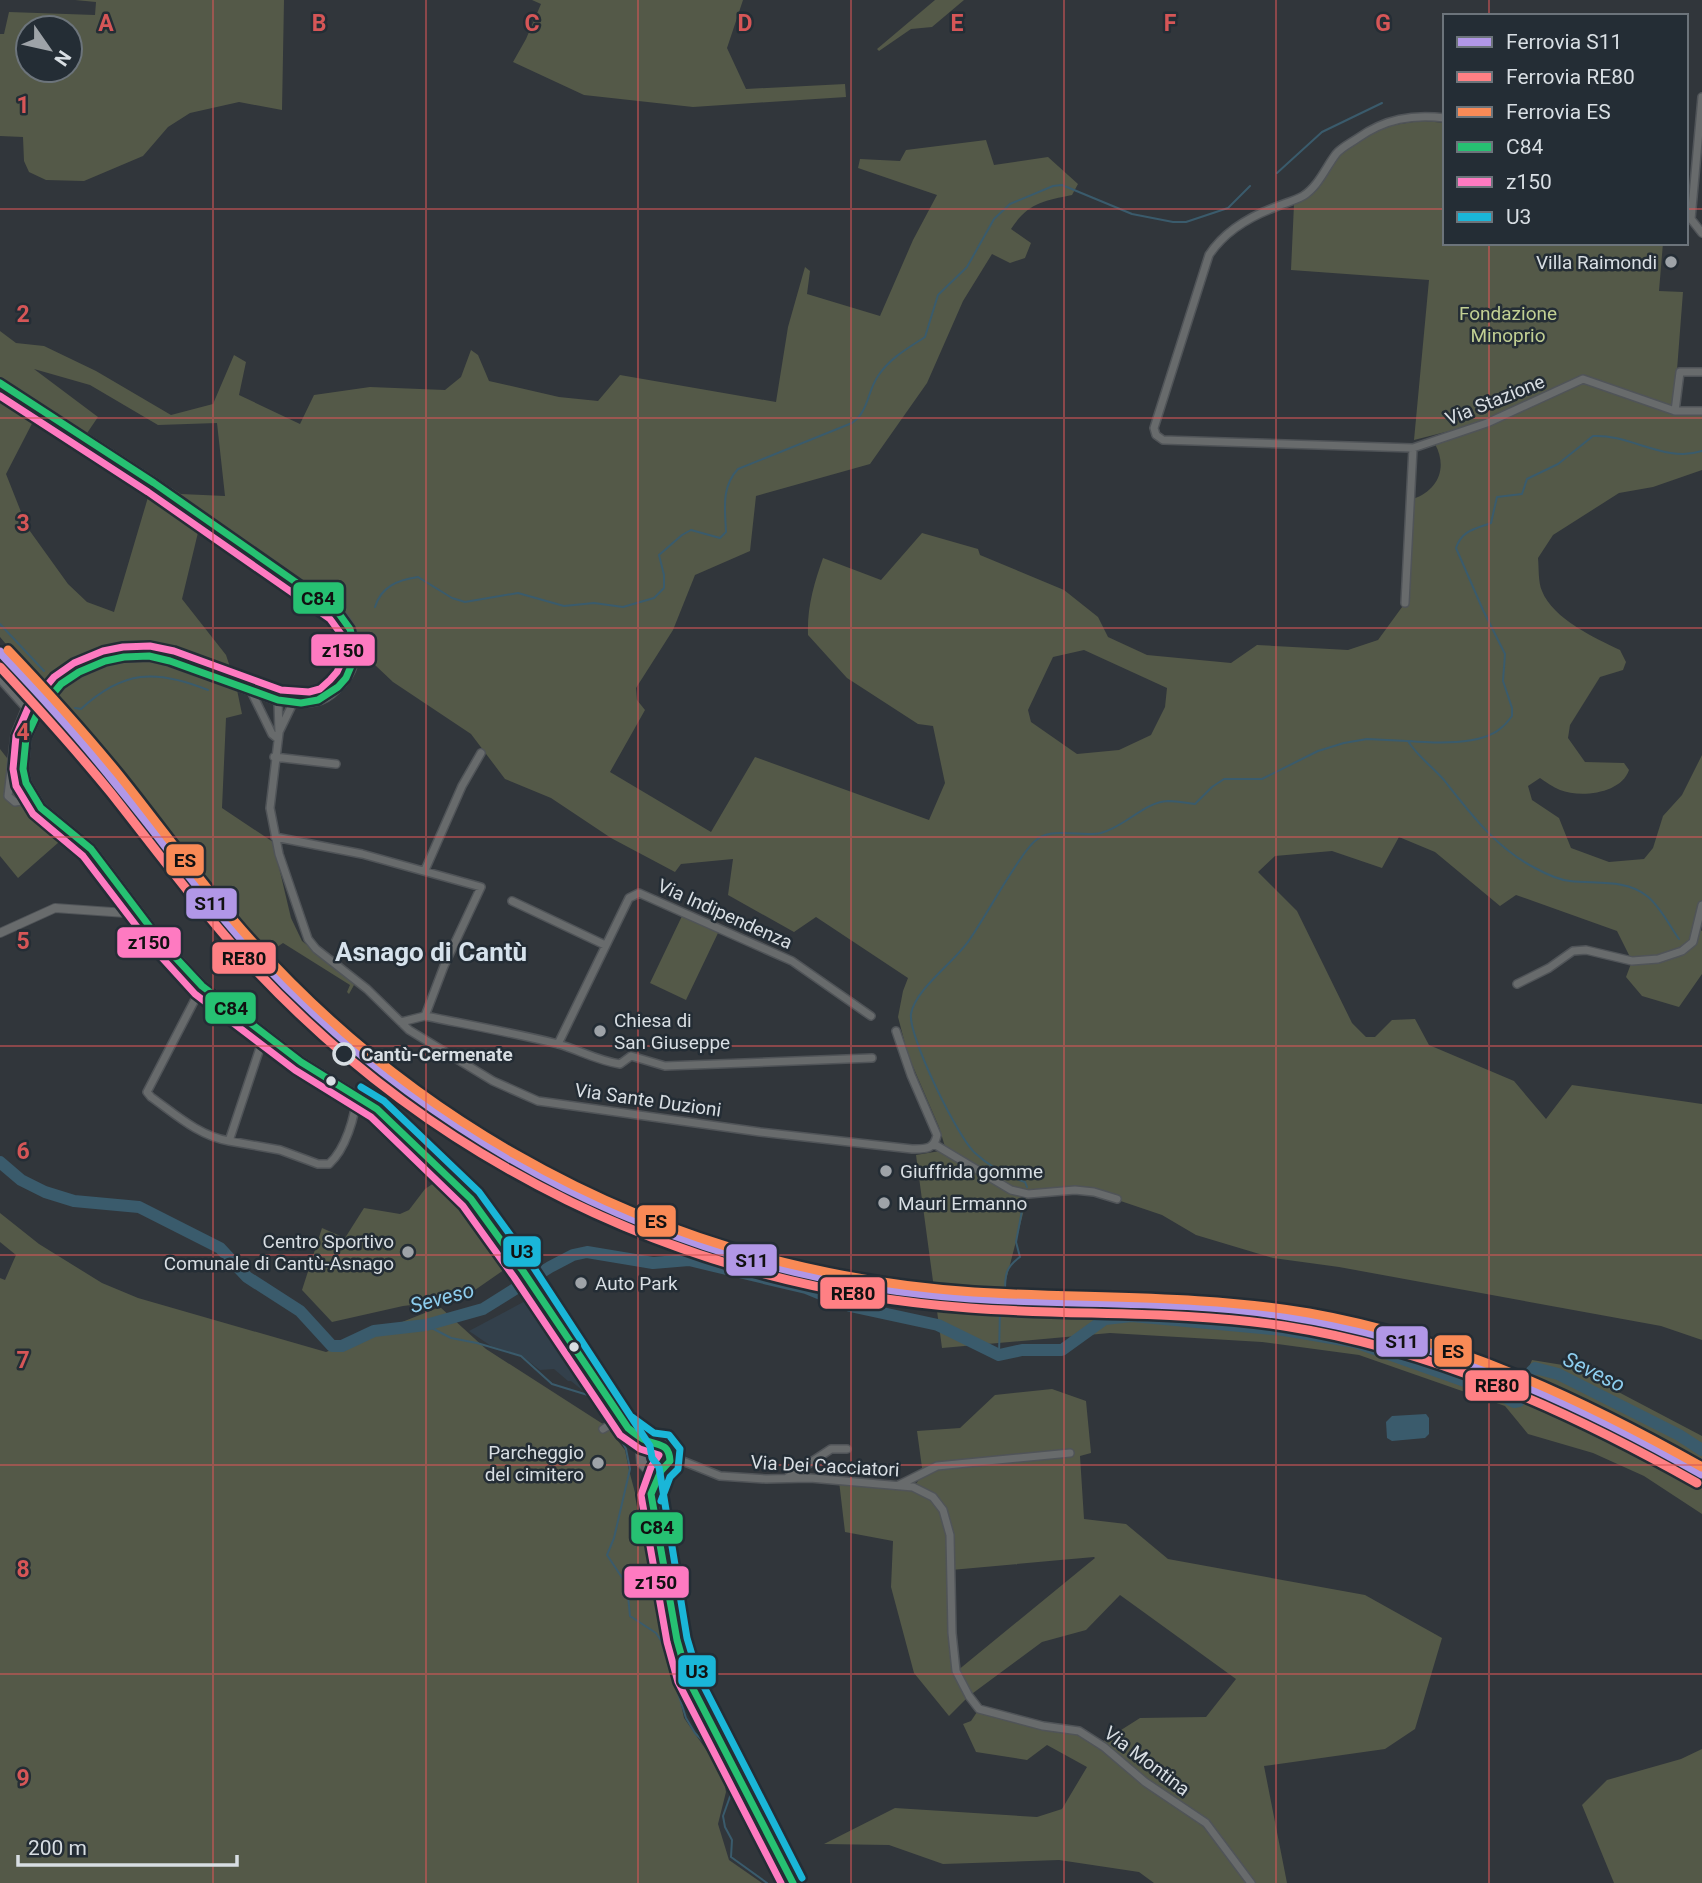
<svg xmlns="http://www.w3.org/2000/svg" width="1702" height="1883" font-family="Roboto,sans-serif">
  <style>
    .built { fill: #33404b }
    .green { fill: #545948; fill-rule: evenodd }
    .water { fill: #3a5b6c }
    .lines { fill: none; stroke-linecap: round; stroke-linejoin: round }
    .stream { stroke: #3a5b6c; stroke-width: 2 }
    .river { stroke: #3a5b6c; stroke-width: 12 }
    .minor-casing { stroke: #505458; stroke-width: 10 }
    .tertiary-casing { stroke: #505458; stroke-width: 10 }
    .secondary-casing { stroke: #505458; stroke-width: 12 }
    .minor { stroke: #686b6c; stroke-width: 7 }
    .tertiary { stroke: #686b6c; stroke-width: 8 }
    .secondary { stroke: #6a6d6f; stroke-width: 10 }
    .bus-1-casing { stroke: #242d35; stroke-width: 12 }
    .bus-2-casing { stroke: #242d35; stroke-width: 12 }
    .bus-3-casing { stroke: #242d35; stroke-width: 12 }
    .bus-1 { stroke: #26c172; stroke-width: 7 }
    .bus-2 { stroke: #fe7ac1; stroke-width: 7 }
    .bus-3 { stroke: #1ab6d8; stroke-width: 7 }
    .rail-1-casing { stroke: #242d35; stroke-width: 14 }
    .rail-2-casing { stroke: #242d35; stroke-width: 14 }
    .rail-3-casing { stroke: #242d35; stroke-width: 14 }
    .rail-1 { stroke: #b197e7; stroke-width: 9 }
    .rail-2 { stroke: #ff8084; stroke-width: 9 }
    .rail-3 { stroke: #f98a56; stroke-width: 9 }
    .grid { fill: none; stroke: #d65657; stroke-width: 2; stroke-opacity: 0.55 }
    .poi-dot { fill: #9ea3a8; stroke: #242d35; stroke-width: 2.5 }
    .stop-dot { fill: #242d35; stroke: #d8dee3; stroke-width: 3.5 }
    .bus-dot { fill: #d8dee3; stroke: #242d35; stroke-width: 2.5 }
    .labels { text-anchor: middle; dominant-baseline: central; stroke-width: 5; stroke-linejoin: round; paint-order: stroke }
    .poi-label { font-size: 19px; fill: #d8dee3; stroke: #242d35; text-anchor: start }
    .park-label { font-size: 19px; fill: #c1cf93; stroke: #242d35 }
    .street-label { font-size: 19px; fill: #d8dee3; stroke: #242d35 }
    .stop-label { font-size: 19px; font-weight: bold; fill: #d8dee3; stroke: #242d35; text-anchor: start }
    .water-label { font-size: 21px; font-style: italic; fill: #8dcdee; stroke: #242d35 }
    .district-label { font-size: 26px; font-weight: bold; fill: #d6e2ec; stroke: #242d35 }
    .grid-label { font-size: 23px; text-anchor: middle; font-weight: bold; fill: #d65657; stroke: #242d35; stroke-width: 5; stroke-linejoin: round; paint-order: stroke }
    .line-badge { stroke: #242d35; stroke-width: 2.5 }
    .pale-badge-label { font-size: 19px; text-anchor: middle; font-weight: bold; fill: #111 }
  </style>
  <rect width="100%" height="100%" fill="#31363b"/>
  <!-- built -->
  <path class="built" d="M529 1299 591 1393 582 1390 571 1381H568L554 1369 540 1370 522 1356 491 1346 469 1331Z"/>
  <!-- green -->
  <path class="green" d="M75 0H284L282 110 239 102 190 113 168 127 143 156 84 181 46 180 29 172 24 161 23 137 0 136V34H4L9 12 95 15 96 2ZM28 28H70V70H28Z
    M532 0H743L727 48 746 89 845 84 846 97 693 107 584 95 513 62 526 39 541 4Z
    M935 0H964L932 27 911 29 879 51 877 49Z
    M1425 121 1445 123V243H1663L1659 291 1683 292 1674 409 1583 378 1477 424 1414 440 1429 280 1291 270 1294 204C1301 200 1312 196 1317 190 1324 182 1327 170 1334 162 1358 131 1388 124 1425 121Z
    M986 140 994 165 1048 157 1078 184 1072 195C1043 201 1028 203 1011 229L1031 243 1025 258 1010 263 992 254 963 301 927 383 870 464 756 496 750 551 695 575 673 630 636 688 637 700 645 710 610 772 711 832 755 757 929 820 945 783 933 726 918 724 847 678 808 635C807 607 814 584 823 558L881 580 922 533 978 549 980 555 1064 590 1098 617 1108 637 1147 655 1231 663 1257 645 1348 650 1378 640 1405 603 1413 499C1438 490 1448 468 1435 444L1583 380 1676 412 1702 409V470L1653 487 1619 493 1553 535 1538 558C1539 568 1538 582 1542 591 1553 619 1595 638 1620 650L1626 662 1623 670 1600 677 1570 725 1568 738 1585 762 1624 763 1629 770C1621 794 1580 798 1560 790 1553 787 1546 782 1540 778L1528 786 1532 800 1559 818 1571 848 1609 862 1644 859 1653 848 1663 816 1682 795 1702 755V907L1697 927 1702 931V974L1679 1007 1642 996 1626 977 1632 961 1617 931 1516 895 1500 906 1435 852 1399 837 1382 868 1332 851 1275 856 1258 872 1297 911 1352 1023 1366 1037H1375L1392 1020 1415 1019 1429 1045 1514 1081 1546 1119 1572 1085 1702 1104V1340L1661 1326 1339 1267 1273 1258 1196 1235 1162 1215 1094 1192 1028 1194 999 1308 1159 1311 1309 1328 1391 1345 1520 1389 1532 1360 1569 1366 1702 1436V1514L1644 1476 1593 1453 1528 1434 1505 1406 1359 1355 1262 1342 1110 1333 942 1348 916 1155 946 1150 939 1127 908 1055 898 1017 903 991 908 978 816 917 794 932 728 895 733 859 681 864 675 872 611 838 551 798 505 779 471 734 393 682 356 647 351 627 202 516 182 599 226 655 236 685 242 714 226 718 222 808 273 842 291 918 302 941 353 982 354 985 349 994 347 992 350 985 283 943 268 953 0 637V331L16 343 44 346 96 371 171 415 213 404 234 355 246 362 239 395 300 424 314 395 370 387 445 390 461 377 471 350 478 355 489 381 559 397 598 401 620 375 776 402 788 327 805 267 810 271 807 294 880 316 913 240 937 195 858 168 860 159 900 161 906 150ZM34 369 90 385 158 425 217 423 225 496 181 494 154 477 114 612 87 602 68 584 27 527 6 474 39 410 83 439 98 417ZM1084 650 1167 688 1165 707 1151 735 1119 750 1077 754 1031 722 1028 710 1053 657Z
    M0 749 67 835 18 878 0 856Z
    M682 916 718 933 686 1000 650 983Z
    M440 1179 511 1265 462 1299 403 1306 332 1322 302 1290 322 1228 345 1238 364 1208 400 1214 409 1210 425 1189Z
    M0 1213 39 1244 102 1283 138 1298 326 1352 440 1307 486 1349 606 1426 625 1450 629 1470 652 1557 663 1637 671 1658 684 1718 723 1774 726 1792 718 1824 729 1860 762 1883H0V1278L5 1280 16 1255 0 1242Z
    M1052 1389 1086 1401 1091 1453 1080 1456 1084 1519 1126 1524 1168 1559 1365 1595 1442 1638 1415 1729 1385 1749 1264 1766 1287 1883H1154L1139 1872 1059 1860 943 1864 889 1845 824 1844 895 1808 1037 1817 1062 1809 1087 1767 1047 1745 1027 1760 976 1752 963 1724 971 1721 979 1709 1079 1731 1099 1744 1140 1718 1206 1717 1236 1679 1120 1595 1086 1630 1042 1642 969 1696 949 1716 914 1673 891 1587 893 1541 845 1532 839 1481 913 1487 923 1475 917 1431 960 1428 995 1395ZM1094 1557 1095 1558 957 1671 951 1570Z
    M1702 1749V1883H1614L1582 1805 1607 1780 1681 1759Z"/>
  <!-- water -->
  <path class="water" d="M1426 1414 1429 1418V1434L1425 1438 1392 1441 1387 1438 1386 1422 1392 1416Z"/>
  <g class="lines">
    <!-- stream -->
    <path class="stream" d="M1277 173 1322 132 1382 103
      M375 607C381 587 397 580 418 577L452 598 465 602 518 593 564 606 594 603 623 607 654 598 664 588V575L659 555 682 535 691 530 720 538 726 532C725 509 721 487 738 469L852 423C869 411 867 392 878 376 890 358 908 348 925 337L938 295 967 267 994 219 1010 204 1053 186 1062 185 1132 214 1173 222H1186L1228 208 1250 186
      M0 624 44 671
      M252 681 279 689
      M292 694C327 697 349 674 344 639
      M75 708 81 709C123 670 156 669 208 690
      M1679 939C1669 925 1660 906 1647 896 1626 879 1596 884 1570 881 1559 880 1546 874 1535 868 1496 848 1471 814 1444 780 1432 766 1418 757 1408 741 1433 743 1481 746 1501 728 1505 725 1509 720 1512 716V708L1503 681 1505 654 1483 610 1456 548C1462 530 1475 529 1491 523L1497 497 1522 494 1527 479 1558 464 1593 436C1630 434 1665 463 1702 451
      M1027 1187 1025 1182C1008 1176 989 1166 975 1153 958 1138 908 1036 911 1014 915 989 956 961 970 939 986 915 999 891 1015 867 1022 857 1029 844 1039 838 1054 828 1083 837 1101 833 1125 827 1144 802 1168 801 1177 801 1186 803 1195 804L1212 787 1224 779H1262L1318 751 1344 743 1367 739 1407 741
      M1005 1292C1005 1275 1005 1268 1020 1257L1016 1242 1024 1200
      M426 1325 451 1338 477 1343 521 1356 552 1384 591 1396 599 1402 612 1422
      M999 1355 1000 1310
      M614 1427 626 1449 630 1469 614 1538 607 1555 627 1585 630 1616 656 1633 662 1642 686 1718 695 1733 719 1758 728 1771 732 1791 723 1816 725 1827 732 1840 731 1857 767 1883"/>
    <!-- river -->
    <path class="river" d="M0 1162 21 1180 45 1192 74 1201 139 1207 220 1248 247 1277 300 1311 332 1346H342L374 1331 426 1325 483 1309 550 1267 573 1255 587 1252 653 1263 689 1260 806 1288 850 1306 938 1325 999 1355 1022 1350H1062L1105 1319 1132 1316 1284 1330 1355 1342 1493 1391 1514 1402 1519 1401 1531 1372 1535 1368 1558 1374 1679 1435 1702 1450"/>
    <defs>
      <path id="minor" d="M1702 97 1691 219 1702 233
        M1445 118C1412 114 1385 119 1358 138 1351 143 1342 147 1336 154 1326 167 1318 187 1303 196 1294 201 1282 204 1273 208 1247 218 1224 232 1209 255L1154 428 1156 435 1163 440 1413 448 1487 423 1583 379 1675 411 1680 372H1702
        M1675 411H1702
        M1405 603 1413 448
        M1 680 26 708 15 735 8 796 15 802 34 799
        M251 691 272 734 277 738
        M278 700 279 733 270 808 279 854 308 939 316 949 367 989 409 1030 493 1081 538 1101 760 1132 912 1149C925 1149 934 1150 937 1135L911 1075 896 1031
        M279 732 293 703
        M274 757 336 764
        M275 837 362 854 481 887 444 966 425 1016 401 1022
        M425 870 462 786 481 753
        M512 901 605 945
        M1517 984 1549 968 1573 951 1586 950 1632 961 1658 959 1682 951 1693 942 1702 905
        M202 986 147 1092 151 1097C175 1114 199 1136 229 1141L261 1045 267 1037
        M425 1016C469 1025 514 1033 558 1044 579 1050 598 1061 620 1064L631 1056 665 1066 872 1058
        M558 1044 629 898 639 893 792 961 871 1016
        M229 1141 280 1150 318 1164H329C345 1150 356 1116 356 1095
        M934 1144 1011 1190 1028 1194 1075 1190 1094 1192 1117 1199
        M603 1429 620 1419
        M670 1456 720 1476 766 1479 810 1478 913 1487 933 1497 943 1510 950 1535 952 1633 956 1671 969 1696 979 1709 1043 1726 1079 1731 1104 1747 1145 1782 1206 1823 1251 1883
        M787 1478 831 1449H847
        M899 1485 937 1466 1070 1453"/>
      <path id="tertiary" d="M0 933 55 908 126 913 137 910"/>
      <path id="secondary" d="M0 383 154 483 337 611C360 634 361 664 338 687 332 693 324 700 315 701 302 704 291 702 278 700L170 661 149 656 124 657 105 661 79 672 61 684 38 712 26 738 23 769 26 783 41 808 91 849 162 943 202 986 301 1062 377 1109 471 1199 523 1271 641 1451 642 1463 649 1470 663 1563 677 1640 688 1679 793 1883
        M631 1430 650 1443 663 1444 670 1453 668 1465 661 1471 651 1493"/>
    </defs>
    <!-- minor casing -->
    <use href="#minor" class="minor-casing"/>
    <!-- tertiary casing -->
    <use href="#tertiary" class="tertiary-casing"/>
    <!-- secondary casing -->
    <use href="#secondary" class="secondary-casing"/>
    <!-- minor -->
    <use href="#minor" class="minor"/>
    <!-- tertiary -->
    <use href="#tertiary" class="tertiary"/>
    <!-- secondary -->
    <use href="#secondary" class="secondary"/>
    <defs>
      <path id="bus-1" d="M0 383 154 483 337 611 350 629 355 649 354 659 346 678 338 687 318 700 301 703 278 700 170 661 149 656 124 657 105 661 79 672 61 684 38 712 26 738 23 769 26 783 41 808 91 849 162 943 202 986 301 1062 377 1109 471 1199 523 1271 628 1428C634 1433 640 1438 647 1441 661 1446 669 1444 670 1461L661 1471 651 1494 677 1640 688 1679 793 1883"/>
      <path id="bus-2" d="M0 396 148 492 330 619 341 634 344 657 337 672 330 680 320 689 309 692 281 690 174 651 150 646 123 647 103 651 74 663 54 677 28 708 16 736 13 769 16 786 33 814 83 856 154 949 195 994 295 1070 371 1117 463 1206 514 1277 620 1435 640 1449 659 1455 651 1467 641 1495 667 1642 678 1682 781 1883"/>
      <path id="bus-3" d="M361 1087 384 1101 479 1192 532 1265 650 1446 652 1458 659 1467 687 1638 698 1675 802 1878
        M632 1417 654 1433 669 1435 680 1449 678 1469 670 1477 661 1501"/>
    </defs>
    <!-- bus-1 casing -->
    <use href="#bus-1" class="bus-1-casing"/>
    <!-- bus-2 casing -->
    <use href="#bus-2" class="bus-2-casing"/>
    <!-- bus-3 casing -->
    <use href="#bus-3" class="bus-3-casing"/>
    <!-- bus-1 -->
    <use href="#bus-1" class="bus-1"/>
    <!-- bus-2 -->
    <use href="#bus-2" class="bus-2"/>
    <!-- bus-3 -->
    <use href="#bus-3" class="bus-3"/>
    <defs>
      <path id="rail-1" d="M0 652C41 695 81 739 118 786 164 842 206 901 256 955 330 1035 416 1103 510 1158 651 1240 809 1287 971 1298 1076 1305 1183 1299 1288 1316 1436 1339 1572 1400 1702 1474"/>
      <path id="rail-2" d="M0 667C38 708 76 750 111 793 156 850 199 908 248 962 324 1044 412 1115 510 1170 651 1250 806 1296 969 1308 1074 1316 1180 1310 1284 1326 1432 1349 1568 1410 1697 1483"/>
      <path id="rail-3" d="M8 650C46 690 84 732 119 775 160 826 198 880 242 930 320 1019 412 1095 515 1154 656 1235 812 1281 974 1292 1086 1299 1198 1294 1309 1313 1450 1338 1578 1397 1702 1467"/>
    </defs>
    <!-- rail-1 casing -->
    <use href="#rail-1" class="rail-1-casing"/>
    <!-- rail-2 casing -->
    <use href="#rail-2" class="rail-2-casing"/>
    <!-- rail-3 casing -->
    <use href="#rail-3" class="rail-3-casing"/>
    <!-- rail-1 -->
    <use href="#rail-1" class="rail-1"/>
    <!-- rail-2 -->
    <use href="#rail-2" class="rail-2"/>
    <!-- rail-3 -->
    <use href="#rail-3" class="rail-3"/>
  </g>
  <!-- grid -->
  <path class="grid" d="M213 0V1883M426 0V1883M638 0V1883M851 0V1883M1064 0V1883M1276 0V1883M1489 0V16M0 209H1445M1686 209H1702M1489 243V1883M0 418H1702M0 628H1702M0 837H1702M0 1046H1702M0 1255H1702M0 1465H1702M0 1674H1702"/>
  <!-- markers -->
  <g class="poi-dot">
    <circle cx="1671" cy="262" r="7"/>
    <circle cx="600" cy="1031" r="7"/>
    <circle cx="886" cy="1171" r="7"/>
    <circle cx="884" cy="1203" r="7"/>
    <circle cx="408" cy="1252" r="7"/>
    <circle cx="581" cy="1283" r="7"/>
    <circle cx="598" cy="1463" r="7"/>
  </g>
  <circle class="stop-dot" cx="344" cy="1054" r="10"/>
  <g class="bus-dot">
    <circle cx="331" cy="1081" r="6"/>
    <circle cx="574" cy="1347" r="6"/>
  </g>
  <g class="labels">
    <!-- poi labels -->
    <g class="poi-label">
      <text x="1657" y="262" text-anchor="end">Villa Raimondi</text>
      <text x="614" y="1020">Chiesa di<tspan x="614" dy="22">San Giuseppe</tspan></text>
      <text x="900" y="1171">Giuffrida gomme</text>
      <text x="898" y="1203">Mauri Ermanno</text>
      <text x="394" y="1241" text-anchor="end">Centro Sportivo<tspan x="394" dy="22">Comunale di Cantù-Asnago</tspan></text>
      <text x="595" y="1283">Auto Park</text>
      <text x="584" y="1452" text-anchor="end">Parcheggio<tspan x="584" dy="22">del cimitero</tspan></text>
    </g>
    <!-- park labels -->
    <g class="park-label">
      <text x="1508" y="313">Fondazione<tspan x="1508" dy="22">Minoprio</tspan></text>
    </g>
    <!-- street labels -->
    <g class="street-label">
      <text transform="translate(1495 400) rotate(-22)">Via Stazione</text>
      <text transform="translate(725 914) rotate(24)">Via Indipendenza</text>
      <text transform="translate(648 1100) rotate(8)">Via Sante Duzioni</text>
      <text transform="translate(825 1466) rotate(3)">Via Dei Cacciatori</text>
      <text transform="translate(1147 1761) rotate(37)">Via Montina</text>
    </g>
    <!-- stop labels -->
    <g class="stop-label">
      <text x="361" y="1054">Cantù-Cermenate</text>
    </g>
    <!-- water labels -->
    <g class="water-label">
      <text transform="translate(442 1298) rotate(-15)">Seveso</text>
      <text transform="translate(1594 1372) rotate(26)">Seveso</text>
    </g>
    <!-- district labels -->
    <g class="district-label">
      <text x="431" y="952">Asnago di Cantù</text>
    </g>
  </g>
  <g class="grid-label">
    <text x="106" y="31">A</text>
    <text x="319" y="31">B</text>
    <text x="532" y="31">C</text>
    <text x="745" y="31">D</text>
    <text x="957" y="31">E</text>
    <text x="1170" y="31">F</text>
    <text x="1383" y="31">G</text>
    <text x="23" y="113">1</text>
    <text x="23" y="322">2</text>
    <text x="23" y="531">3</text>
    <text x="23" y="740">4</text>
    <text x="23" y="949">5</text>
    <text x="23" y="1159">6</text>
    <text x="23" y="1368">7</text>
    <text x="23" y="1577">8</text>
    <text x="23" y="1786">9</text>
  </g>
  <g class="line-badge">
    <rect x="292" y="581" width="53" height="34" rx="7" fill="#26c172"/>
    <rect x="310" y="633" width="66" height="34" rx="7" fill="#fe7ac1"/>
    <rect x="165" y="843" width="40" height="34" rx="7" fill="#f98a56"/>
    <rect x="185" y="887" width="53" height="33" rx="7" fill="#b197e7"/>
    <rect x="116" y="926" width="66" height="33" rx="7" fill="#fe7ac1"/>
    <rect x="211" y="941" width="66" height="34" rx="7" fill="#ff8084"/>
    <rect x="204" y="991" width="53" height="34" rx="7" fill="#26c172"/>
    <rect x="636" y="1204" width="41" height="34" rx="7" fill="#f98a56"/>
    <rect x="502" y="1235" width="40" height="33" rx="7" fill="#1ab6d8"/>
    <rect x="725" y="1243" width="53" height="34" rx="7" fill="#b197e7"/>
    <rect x="819" y="1276" width="67" height="34" rx="7" fill="#ff8084"/>
    <rect x="1375" y="1325" width="54" height="33" rx="7" fill="#b197e7"/>
    <rect x="1433" y="1334" width="40" height="34" rx="7" fill="#f98a56"/>
    <rect x="1464" y="1369" width="66" height="33" rx="7" fill="#ff8084"/>
    <rect x="630" y="1511" width="54" height="34" rx="7" fill="#26c172"/>
    <rect x="623" y="1565" width="67" height="34" rx="7" fill="#fe7ac1"/>
    <rect x="677" y="1654" width="40" height="34" rx="7" fill="#1ab6d8"/>
  </g>
  <g class="pale-badge-label">
    <text x="318" y="605">C84</text>
    <text x="343" y="657">z150</text>
    <text x="185" y="867">ES</text>
    <text x="211" y="910">S11</text>
    <text x="149" y="949">z150</text>
    <text x="244" y="965">RE80</text>
    <text x="231" y="1015">C84</text>
    <text x="656" y="1228">ES</text>
    <text x="522" y="1258">U3</text>
    <text x="752" y="1267">S11</text>
    <text x="853" y="1300">RE80</text>
    <text x="1402" y="1348">S11</text>
    <text x="1453" y="1358">ES</text>
    <text x="1497" y="1392">RE80</text>
    <text x="657" y="1534">C84</text>
    <text x="656" y="1589">z150</text>
    <text x="697" y="1678">U3</text>
  </g>
  <!-- legend -->
  <rect x="1443" y="14" width="245" height="231" fill="#242d35" stroke="#6c747b" stroke-width="2"/>
  <rect x="1457" y="37" width="35" height="10" fill="#b197e7" stroke="#6c747b" stroke-width="2"/>
  <text x="1506" y="49" font-size="21" fill="#d8dee3">Ferrovia S11</text>
  <rect x="1457" y="72" width="35" height="10" fill="#ff8084" stroke="#6c747b" stroke-width="2"/>
  <text x="1506" y="84" font-size="21" fill="#d8dee3">Ferrovia RE80</text>
  <rect x="1457" y="107" width="35" height="10" fill="#f98a56" stroke="#6c747b" stroke-width="2"/>
  <text x="1506" y="119" font-size="21" fill="#d8dee3">Ferrovia ES</text>
  <rect x="1457" y="142" width="35" height="10" fill="#26c172" stroke="#6c747b" stroke-width="2"/>
  <text x="1506" y="154" font-size="21" fill="#d8dee3">C84</text>
  <rect x="1457" y="177" width="35" height="10" fill="#fe7ac1" stroke="#6c747b" stroke-width="2"/>
  <text x="1506" y="189" font-size="21" fill="#d8dee3">z150</text>
  <rect x="1457" y="212" width="35" height="10" fill="#1ab6d8" stroke="#6c747b" stroke-width="2"/>
  <text x="1506" y="224" font-size="21" fill="#d8dee3">U3</text>
  <!-- north arrow -->
  <g transform="translate(49 49) rotate(124)"><circle r="33" fill="#242d35" stroke="#6c747b" stroke-width="2"/>
  <path d="M0-5L12 26L0 18L-12 26Z" fill="#9ea3a8"/>
  <text y="-10" font-size="19" font-weight="bold" text-anchor="middle" fill="#d8dee3">N</text>
  </g>
  <!-- scale -->
  <path d="M18 1855v10h219v-10" fill="none" stroke="#d8dee3" stroke-width="3.5"/>
  <text x="28" y="1855" font-size="21" fill="#d8dee3" stroke="#242d35" stroke-width="5" paint-order="stroke">200 m</text>
</svg>
